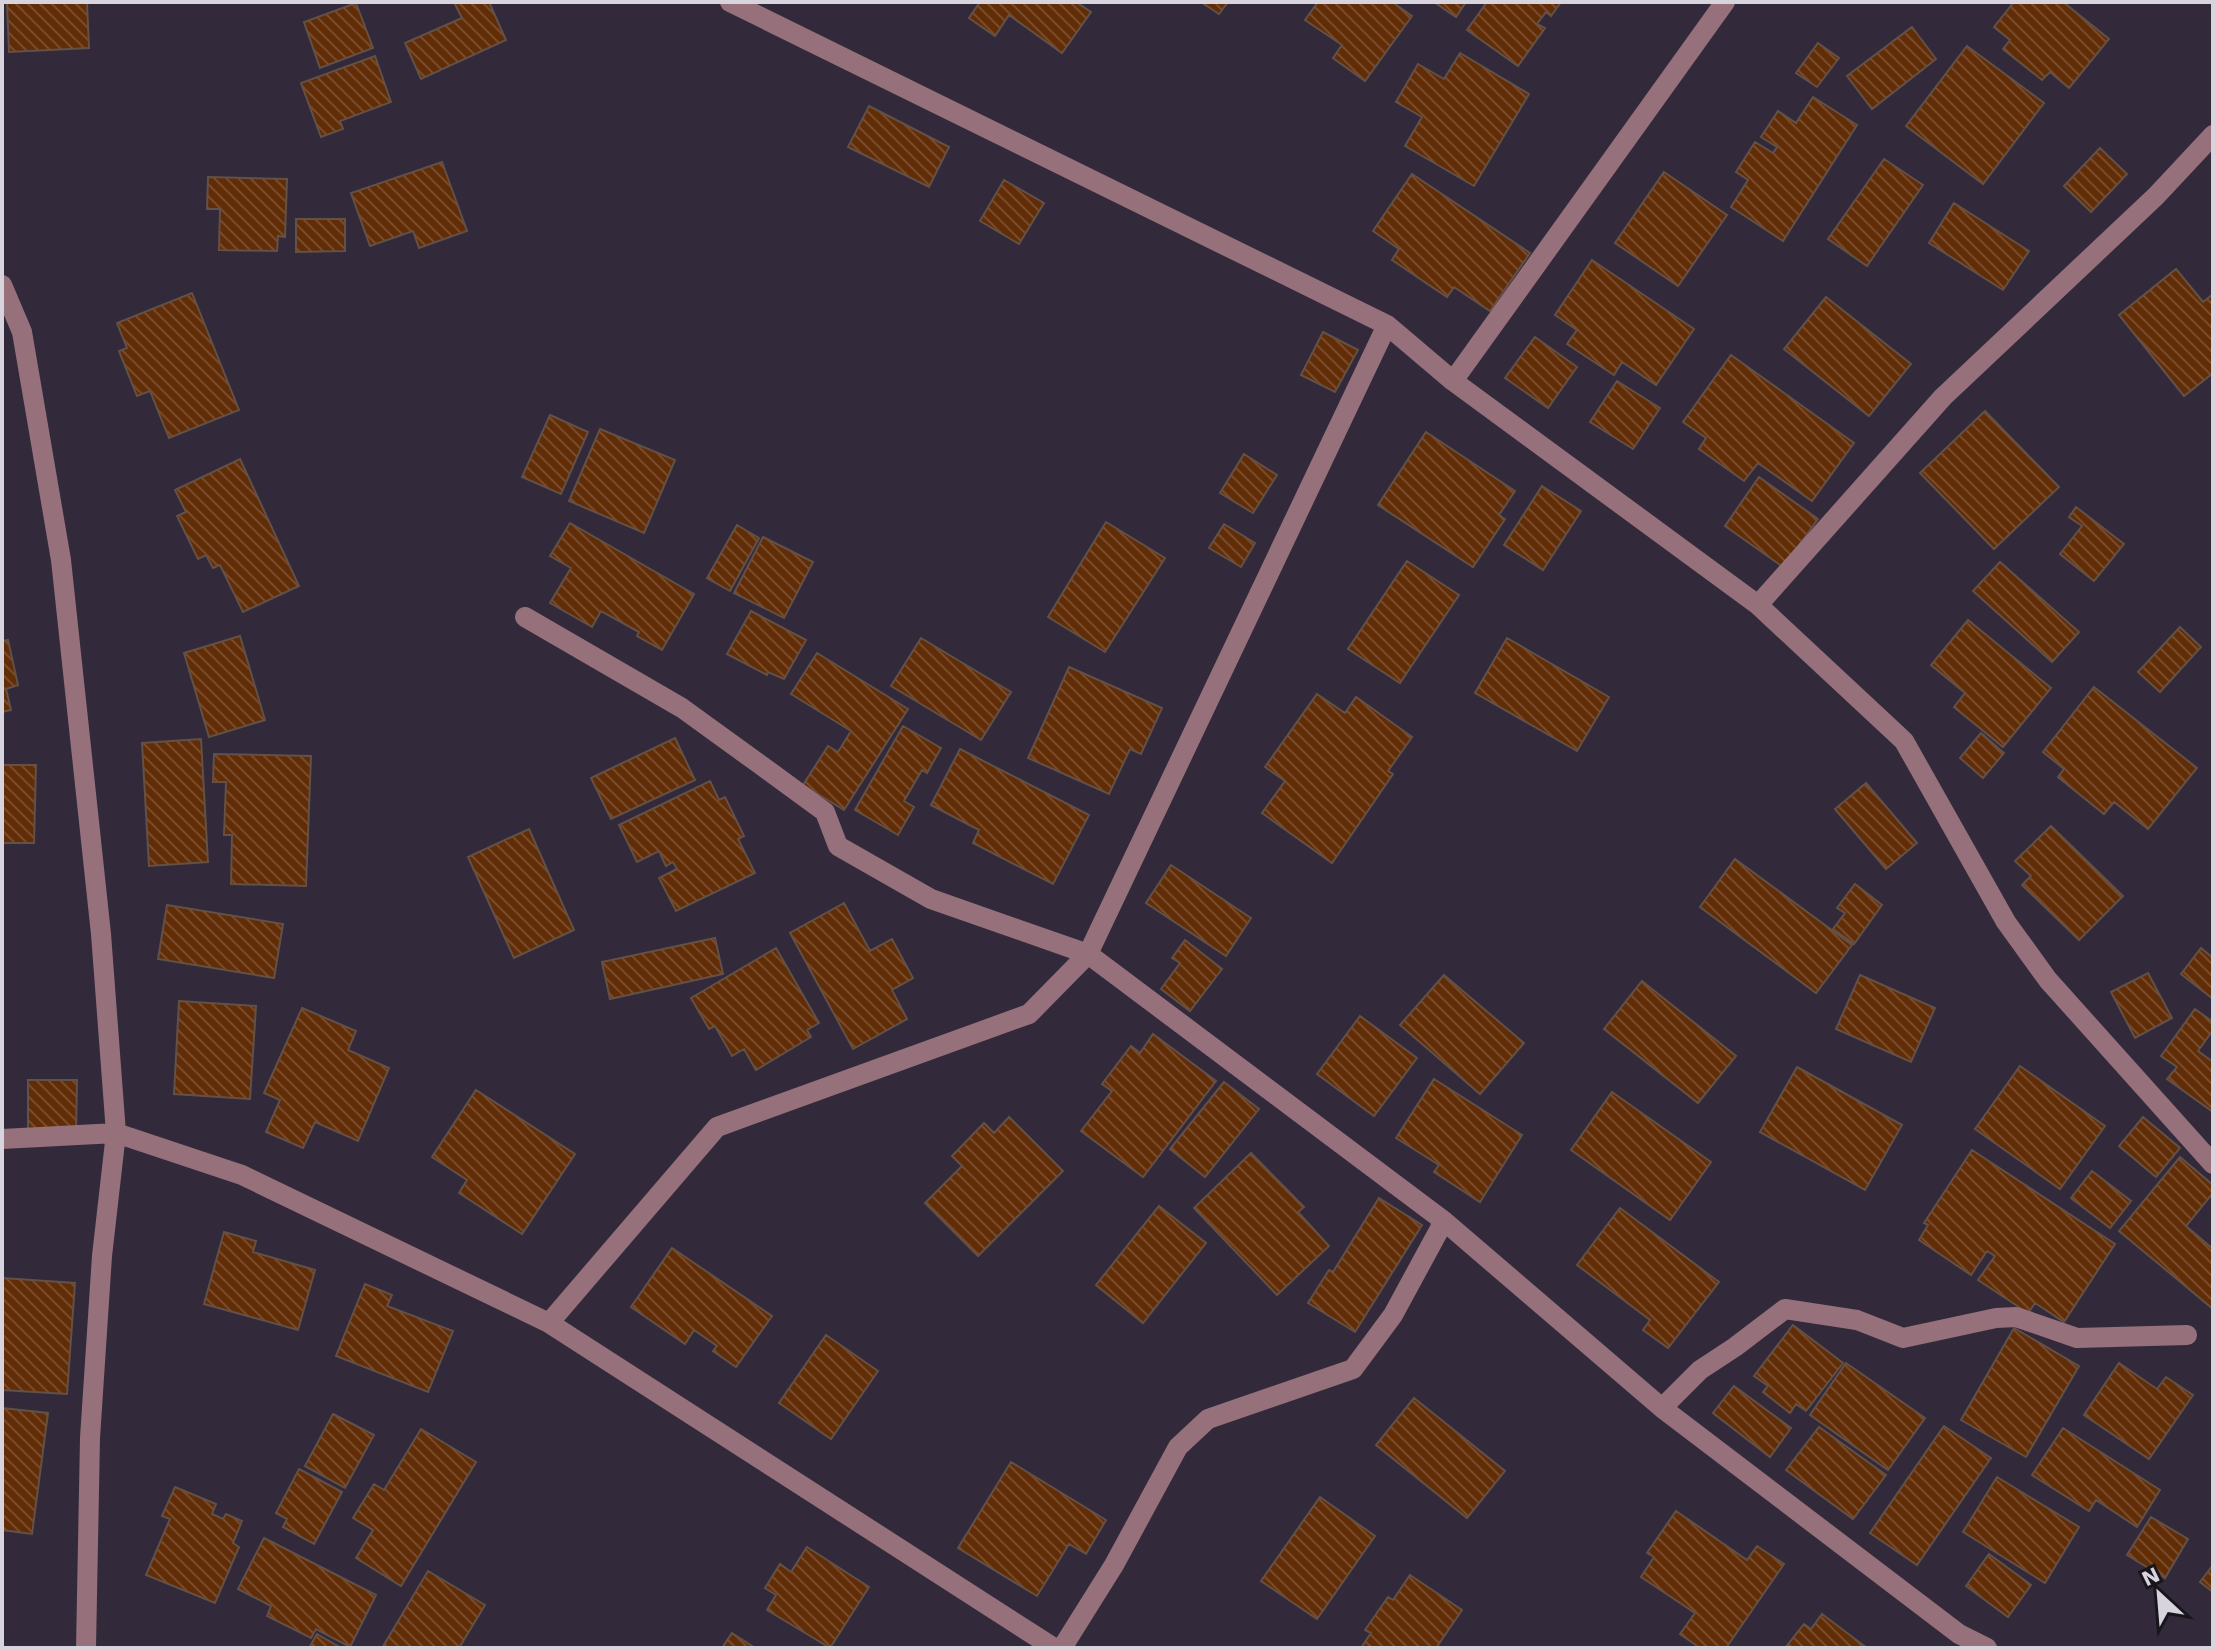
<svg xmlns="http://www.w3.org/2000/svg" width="2215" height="1650" font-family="'Work Sans',sans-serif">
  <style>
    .building { fill: url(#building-back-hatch); stroke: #635046; stroke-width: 2 }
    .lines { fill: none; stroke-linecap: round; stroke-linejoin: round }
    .minor { stroke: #96707a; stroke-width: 20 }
  </style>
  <defs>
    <pattern id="building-back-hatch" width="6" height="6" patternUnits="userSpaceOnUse" patternTransform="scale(2)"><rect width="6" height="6" fill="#612d07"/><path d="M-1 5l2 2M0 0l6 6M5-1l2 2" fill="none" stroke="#774b2b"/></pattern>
  </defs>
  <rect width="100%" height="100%" fill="#322a3a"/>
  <!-- building -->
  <path class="building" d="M7 2H87L89 48 9 52Z
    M454 2H489L506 40 421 79 405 43 462 18Z
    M980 2H1076L1091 12 1062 53 1009 15 995 36 969 18Z
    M1201 2H1228L1219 14Z
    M1318 2H1392L1412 16 1365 81 1333 58 1342 45 1305 20Z
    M1434 2H1466L1456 17Z
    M1487 2H1561L1551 16 1546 12 1537 24 1545 28 1518 66 1467 30Z
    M2014 2H2063L2109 39 2069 88 2050 72 2042 80 2003 49 2010 40 1994 27Z
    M356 3 373 48 320 68 304 22Z
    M1912 27 1936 59 1872 109 1847 76Z
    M1818 43 1839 58 1817 87 1796 73Z
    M1967 46 2044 103 1983 184 1906 126Z
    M1460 53 1529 94 1474 186 1405 146 1422 117 1396 102 1418 64 1444 79Z
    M375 56 391 102 340 121 343 129 321 137 301 83Z
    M1813 97 1857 125 1783 241 1731 207 1748 180 1736 172 1755 142 1773 153 1777 147 1761 137 1778 111 1796 123Z
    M869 106 949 147 929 187 848 147Z
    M2100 148 2127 174 2091 212 2064 186Z
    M1884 159 1923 185 1867 266 1828 239Z
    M442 162 467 231 419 248 413 231 370 246 351 193Z
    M1664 172 1727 215 1678 286 1615 243Z
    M1412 174 1530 253 1490 311 1454 287 1447 297 1392 260 1399 249 1373 231Z
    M208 177 287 179 285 237 278 236 277 251 219 250 220 209H207Z
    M1004 180 1044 203 1019 244 980 221Z
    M1954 203 2029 251 2003 290 1929 243Z
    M296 219H345V251L296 252Z
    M1592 260 1694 329 1656 385 1622 362 1614 375 1567 344 1577 330 1555 315Z
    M2176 269 2203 302 2213 294V373L2184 396 2119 315Z
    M192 293 239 410 169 438 150 391 137 396 119 351 127 348 117 323Z
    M1826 297 1911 364 1869 416 1784 349Z
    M1323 332 1358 350 1335 392 1301 375Z
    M1535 337 1577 367 1548 408 1505 378Z
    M1731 355 1854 443 1812 501 1758 463 1744 481 1699 449 1706 438 1683 422Z
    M1617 381 1660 408 1633 449 1590 422Z
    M1985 411 2059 487 1994 549 1920 473Z
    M550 415 588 432 561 494 522 477Z
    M600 429 675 460 644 533 569 501Z
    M1426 432 1515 491 1499 515 1505 519 1473 567 1378 505Z
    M1244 454 1277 475 1253 513 1220 493Z
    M240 459 299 586 243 612 220 565 213 568 206 555 198 559 177 516 186 512 175 490Z
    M1759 477 1818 519 1783 567 1725 526Z
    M1542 486 1581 511 1543 570 1504 545Z
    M2076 507 2124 544 2094 581 2060 554 2082 526 2069 517Z
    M1106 522 1165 558 1105 652 1048 617Z
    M570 523 694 594 662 650 637 636 639 632 601 611 592 627 550 603 571 568 550 556Z
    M1224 524 1255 543 1241 567 1209 548Z
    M737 525 759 538 730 591 707 578Z
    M763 537 813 562 784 618 734 593Z
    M1407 561 1459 595 1400 683 1348 649Z
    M2000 562 2079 632 2052 662 1973 591Z
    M751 611 806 640 784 679 768 672 767 675 727 654Z
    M1968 620 2051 688 2003 747 1954 707 1965 693 1931 665Z
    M2180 627 2201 647 2160 692 2138 672Z
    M240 636 265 720 209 737 184 653Z
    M921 638 1011 692 981 740 891 686Z
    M1507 638 1609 697 1577 751 1475 693Z
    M8 640 18 685 6 689 11 710 2 712V641Z
    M817 653 908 709 844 810 803 785 828 746 838 752 851 731 791 694Z
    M1069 667 1162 708 1141 754 1130 749 1109 794 1028 758Z
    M2094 687 2197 768 2148 829 2114 802 2104 814 2058 777 2064 769 2043 752Z
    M1317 694 1345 713 1356 697 1412 737 1388 771 1393 774 1332 863 1262 813 1285 781 1265 767Z
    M903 726 941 748 927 773 922 770 904 801 914 807 898 835 855 810Z
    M1981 733 2004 753 1983 778 1960 758Z
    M675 738 695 780 611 819 591 778Z
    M201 739 208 862 149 866 142 743Z
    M960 749 1089 815 1053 884 973 843 979 830 931 805Z
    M214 754 311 756 306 886 231 884 232 835H224L226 782H213Z
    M2 765H36L34 843H2Z
    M710 781 719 800 725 797 744 836 738 839 755 873 676 911 659 878 677 869 673 862 666 866 659 851 637 862 619 825Z
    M1866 783 1917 843 1886 869 1835 809Z
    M2051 826 2123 896 2079 940 2022 885 2031 876 2015 861Z
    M529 829 574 930 514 958 468 857Z
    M1735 859 1852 945 1816 993 1700 907Z
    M1171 865 1251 918 1226 956 1146 903Z
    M1855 884 1882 905 1854 944 1833 929 1845 913 1837 908Z
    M844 903 870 951 892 939 913 978 892 990 907 1019 853 1049 790 933Z
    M167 905 283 924 274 978 158 959Z
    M715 938 723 974 610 999 602 962Z
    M1185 940 1222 969 1190 1011 1161 989 1180 963 1172 958Z
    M776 948 819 1023 807 1030 811 1037 756 1070 744 1049 732 1056 715 1026 709 1029 691 998Z
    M2201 948 2213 958V999L2181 974Z
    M2148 973 2172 1018 2135 1038 2111 992Z
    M1444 975 1524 1043 1480 1094 1400 1025Z
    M1860 975 1935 1008 1911 1062 1836 1029Z
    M1642 981 1736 1056 1698 1103 1604 1029Z
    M179 1001 256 1006 250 1099 174 1094Z
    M302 1008 356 1031 348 1050 389 1068 358 1141 315 1122 303 1148 266 1132 280 1100 264 1093Z
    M2195 1009 2213 1022V1030L2198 1051 2213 1062V1112L2167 1079 2177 1067 2161 1056Z
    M1360 1016 1417 1058 1374 1116 1317 1074Z
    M1153 1034 1216 1081 1143 1177 1081 1131 1112 1091 1102 1084 1131 1046 1140 1053Z
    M2020 1066 2105 1126 2060 1189 1975 1129Z
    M1797 1067 1902 1125 1865 1190 1760 1132Z
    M1434 1079 1522 1135 1480 1202 1434 1172 1439 1165 1396 1138Z
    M28 1080H77L76 1134H28Z
    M1224 1082 1259 1109 1205 1177 1170 1149Z
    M476 1090 575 1154 522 1234 459 1193 467 1180 432 1157Z
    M1612 1092 1711 1162 1670 1220 1571 1150Z
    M1009 1117 1063 1171 978 1256 925 1203 962 1166 952 1156 984 1123 994 1133Z
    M2143 1117 2180 1148 2156 1177 2119 1146Z
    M1972 1150 2115 1244 2064 1322 2035 1303 2028 1313 1978 1280 1995 1256 1987 1251 1971 1275 1919 1240 1928 1225 1924 1223Z
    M1251 1153 1304 1207 1298 1212 1329 1246 1277 1295 1194 1208Z
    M2180 1157 2213 1185V1193L2186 1226 2213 1249V1309L2119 1231Z
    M2092 1171 2131 1201 2110 1228 2071 1198Z
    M1379 1198 1422 1225 1355 1332 1308 1303 1329 1270 1333 1272Z
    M1159 1206 1206 1243 1143 1323 1096 1285Z
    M1620 1208 1719 1282 1668 1348 1643 1330 1650 1320 1577 1265Z
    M224 1232 256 1241 253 1252 315 1270 298 1330 204 1304Z
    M672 1248 772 1316 736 1367 713 1351 717 1346 694 1330 685 1344 631 1307Z
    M2 1278 75 1283 67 1394 2 1390Z
    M365 1284 392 1295 387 1306 453 1331 428 1392 336 1356Z
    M1793 1325 1843 1363 1806 1411 1796 1404 1790 1413 1763 1392 1768 1386 1754 1376Z
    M2014 1328 2079 1366 2026 1457 1961 1420Z
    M826 1335 878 1371 831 1439 779 1403Z
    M1846 1363 1925 1418 1888 1470 1810 1415Z
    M2119 1363 2157 1389 2166 1377 2193 1395 2149 1459 2084 1415Z
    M1734 1386 1791 1428 1770 1457 1713 1413Z
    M1414 1398 1505 1471 1467 1518 1376 1445Z
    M2 1408 48 1413 32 1534 2 1530Z
    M333 1414 374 1435 345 1488 305 1466Z
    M1944 1426 1991 1458 1917 1565 1870 1533Z
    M1819 1427 1886 1475 1853 1519 1786 1470Z
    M2063 1428 2160 1490 2137 1527 2096 1500 2089 1511 2032 1475Z
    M421 1429 476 1462 401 1586 356 1558 373 1530 353 1518 374 1484 384 1490Z
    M1011 1462 1106 1520 1086 1554 1069 1544 1037 1596 958 1548Z
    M299 1469 342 1492 314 1544 283 1527 287 1519 276 1513Z
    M1997 1477 2079 1527 2045 1583 1963 1532Z
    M175 1487 216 1504 212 1514 223 1519 226 1514 242 1521 233 1543 239 1547 215 1603 146 1575 170 1519 162 1516Z
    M1320 1497 1375 1536 1317 1619 1261 1581Z
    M1676 1511 1747 1560 1757 1546 1784 1564 1726 1648H1700L1680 1634 1695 1613 1641 1577 1654 1557 1647 1553Z
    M2151 1517 2188 1539 2165 1578 2127 1555Z
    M264 1538 376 1595 350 1647 316 1629 311 1638 267 1616 271 1606 238 1589Z
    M807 1547 869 1587 830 1648 767 1610 776 1595 765 1588 780 1564 791 1572Z
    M1989 1554 2031 1585 2008 1617 1966 1586Z
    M2213 1565V1592L2200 1582Z
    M428 1571 485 1605 459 1648H382Z
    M1410 1575 1462 1610 1436 1648H1361L1371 1633 1365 1630 1388 1597 1393 1600Z
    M1822 1614 1867 1648H1785L1804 1624 1811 1629Z
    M732 1633 755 1648H722Z
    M317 1634 341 1648H309Z"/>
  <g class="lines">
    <!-- minor -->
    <path class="minor" d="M730 2 1387 325 1453 381 1758 605 1904 741 2006 922 2048 980 2213 1164
      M2 285 22 332 61 560 101 934 116 1133 102 1256 90 1438 86 1648
      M1453 381 1725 2
      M1758 605 1943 397 2156 196 2213 135
      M525 617 682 708 758 763 825 812 838 846 931 899 1088 954 1387 325
      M2 1139 116 1133 242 1175 549 1323 1054 1648
      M549 1323 717 1127 1029 1014 1088 954 1444 1221 1662 1408 1959 1634 1987 1648
      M1662 1408 1700 1370 1735 1347 1785 1309 1857 1320 1903 1338 1996 1318 2016 1317 2077 1338 2187 1335
      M1062 1648 1114 1565 1178 1447 1208 1419 1353 1369 1393 1315 1444 1221"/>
  </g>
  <!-- border -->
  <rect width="2215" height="1650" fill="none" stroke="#d8d4de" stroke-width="8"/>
  <!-- north arrow -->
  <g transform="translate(2159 1594) rotate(334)" stroke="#18151c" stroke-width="6" paint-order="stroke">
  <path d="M0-6L14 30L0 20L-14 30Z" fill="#d8d4de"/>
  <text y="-12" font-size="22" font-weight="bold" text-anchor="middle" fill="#d8d4de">N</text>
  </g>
</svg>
